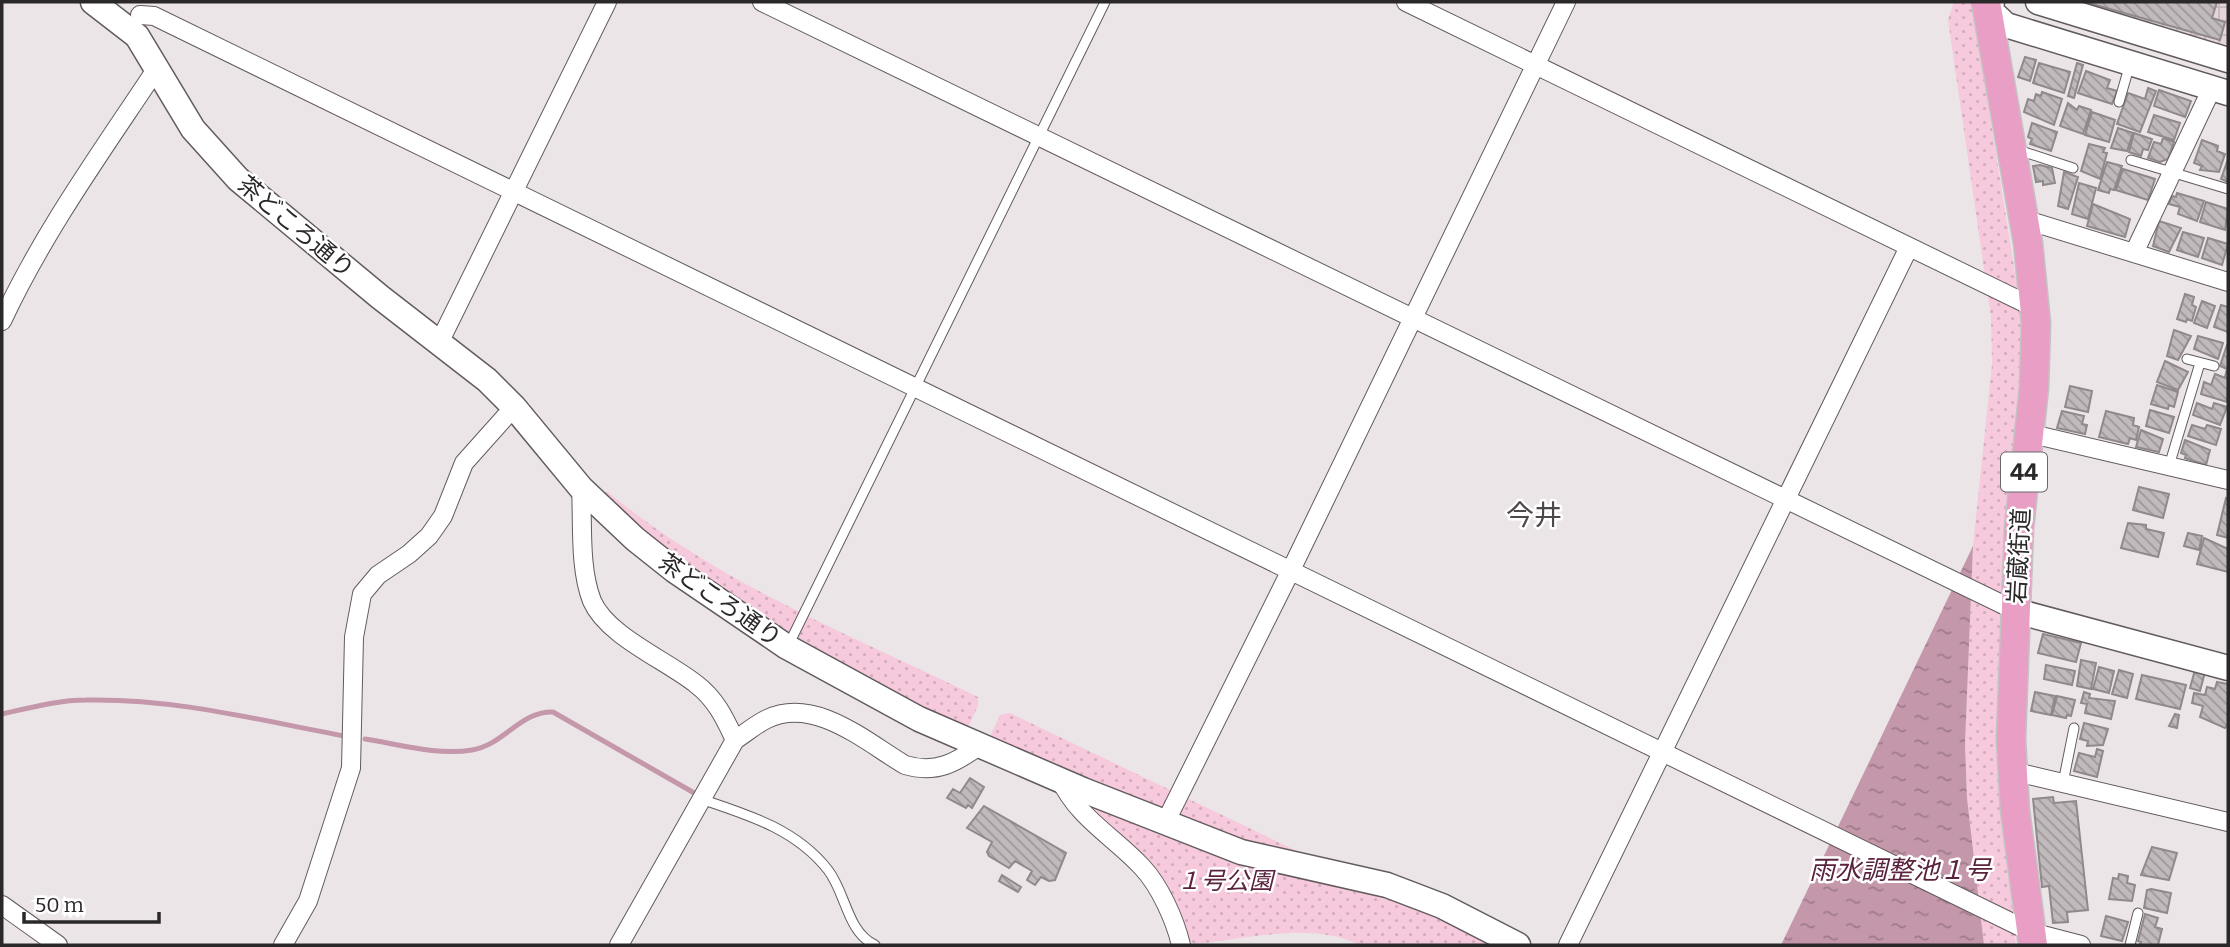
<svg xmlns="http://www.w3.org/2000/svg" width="2230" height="947" font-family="Bitter,'Noto Sans JP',serif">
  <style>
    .industrial { fill: url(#industrial-grid) }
    .park { fill: url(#park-dots) }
    .water { fill: url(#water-ripples) }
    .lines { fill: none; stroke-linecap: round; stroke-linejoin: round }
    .stream { stroke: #c497aa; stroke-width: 5 }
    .building { fill: url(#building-back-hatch); stroke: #90898c; stroke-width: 2 }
    .lane-casing { stroke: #625b5e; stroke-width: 11 }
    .street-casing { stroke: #625b5e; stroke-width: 20 }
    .secondary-casing { stroke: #625b5e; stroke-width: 27 }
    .primary-casing { stroke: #c4c3c3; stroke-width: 31 }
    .lane { stroke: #fff; stroke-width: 9 }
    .street { stroke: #fff; stroke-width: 18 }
    .secondary { stroke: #fff; stroke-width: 24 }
    .primary { stroke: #e99fc5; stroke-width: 28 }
    .labels { text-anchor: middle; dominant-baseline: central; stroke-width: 5; stroke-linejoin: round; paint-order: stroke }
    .shield { fill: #fff; stroke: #6b6869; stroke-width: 2 }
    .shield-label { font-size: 23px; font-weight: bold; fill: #2b2829 }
    .street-label { font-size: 24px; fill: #2b2829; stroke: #fff }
    .park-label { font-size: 24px; font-style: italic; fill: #5a223e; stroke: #fff }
    .water-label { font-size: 26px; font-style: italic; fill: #5a223e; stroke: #fff }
    .quarter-label { font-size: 28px; fill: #4e484b; stroke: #fff }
  </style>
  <defs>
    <pattern id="industrial-grid" width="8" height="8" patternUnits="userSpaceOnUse" patternTransform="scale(1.75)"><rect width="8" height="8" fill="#e5d6dc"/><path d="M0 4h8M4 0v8" fill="none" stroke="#c5b8bd"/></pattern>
    <pattern id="park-dots" width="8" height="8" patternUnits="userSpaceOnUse" patternTransform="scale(1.75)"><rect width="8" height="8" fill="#f6c9dc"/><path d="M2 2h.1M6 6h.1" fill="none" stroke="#d3adbd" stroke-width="1.8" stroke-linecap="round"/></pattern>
    <pattern id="water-ripples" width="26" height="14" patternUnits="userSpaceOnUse" patternTransform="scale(1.75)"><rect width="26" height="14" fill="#c497aa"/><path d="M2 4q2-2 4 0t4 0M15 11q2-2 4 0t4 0" fill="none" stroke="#9f7b8a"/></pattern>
    <pattern id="building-back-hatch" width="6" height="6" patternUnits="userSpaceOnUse" patternTransform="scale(1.75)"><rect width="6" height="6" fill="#c1babd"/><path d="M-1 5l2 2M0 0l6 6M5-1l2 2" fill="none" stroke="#9d979a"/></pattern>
  </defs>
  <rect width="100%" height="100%" fill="#ece5e8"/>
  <!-- industrial -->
  <path class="industrial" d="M2077 2H2228V48Z"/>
  <!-- park -->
  <path class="park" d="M1954 2H1972L2022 317 2021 389 2006 527 1998 760 2016 945H1984L1967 798 1965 744 1973 546 1992 364 1991 317 1948 20Z
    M608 492C717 583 851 635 978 697V706L968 727 957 730 688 576 600 493Z
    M1010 713 1492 945H1359C1314 921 1244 939 1194 944 1170 922 1168 883 1146 858L1046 768 994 745 991 734 1000 715Z"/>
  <!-- water -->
  <path class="water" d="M1973 546 1965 744 1967 798 1984 945H1781Z"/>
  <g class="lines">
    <!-- stream -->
    <path class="stream" d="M2 714C29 708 58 700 86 700 174 698 258 720 344 736
      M365 739C398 744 438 756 472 750 504 745 520 711 553 712L696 794"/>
  </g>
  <!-- building -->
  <path class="building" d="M2085 2H2217L2212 18 2225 22 2220 40Z
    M2025 57 2036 60 2030 81 2018 77Z
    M2039 63 2070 72 2064 93 2033 83Z
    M2077 63 2083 65 2074 98 2068 96Z
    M2086 71 2110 80 2107 88 2117 91 2112 104 2078 93Z
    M2148 88 2156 91 2140 132 2117 124 2128 93 2145 99Z
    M2159 90 2191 101 2185 117 2154 106Z
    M2042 92 2062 99 2054 125 2024 112 2028 99 2034 101 2036 94 2041 96Z
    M2068 103 2077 110 2079 106 2091 110 2083 134 2060 126Z
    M2092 112 2115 120 2109 142 2085 135Z
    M2154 115 2180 123 2174 140 2148 132Z
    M2032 123 2057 132 2051 151 2030 144 2032 139 2028 137Z
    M2118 128 2133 133 2127 151 2111 148Z
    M2134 133 2152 139 2148 150 2143 149 2141 156 2129 152Z
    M2163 138 2174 142 2168 159 2160 162 2148 158 2154 142 2161 144Z
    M2202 140 2218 146 2217 151 2225 154 2219 172 2200 170 2202 166 2194 163Z
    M2089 144 2105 148 2103 152 2107 153 2100 179 2081 171Z
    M2228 159V182L2221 179Z
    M2107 162 2122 166 2114 190 2110 189 2109 193 2098 190Z
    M2040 165 2052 168 2055 183 2043 185V181L2036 182 2033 166Z
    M2123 169 2155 179 2148 200 2116 190Z
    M2064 172 2078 177 2068 209 2058 206Z
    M2079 183 2096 188 2088 219 2072 214Z
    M2177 193 2204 201 2197 221 2178 214 2180 207 2169 204 2172 196 2176 197Z
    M2206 202 2228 209 2225 230 2200 222Z
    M2093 204 2130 219 2125 237 2087 226Z
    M2159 221 2181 228 2169 252 2153 246Z
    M2183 232 2204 238 2198 257 2177 250Z
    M2208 238 2228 244 2222 265 2202 258Z
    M2185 294 2194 297 2192 305 2196 307 2192 321 2187 319 2186 322 2177 319Z
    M2202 301 2215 306 2207 328 2194 323Z
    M2221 305 2228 307V332L2214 327Z
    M2174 330 2191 336 2178 360 2167 356Z
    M2198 336 2223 343 2218 359 2194 349Z
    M2227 345H2228V378L2225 377 2227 369 2220 366Z
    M2165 361 2188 372 2178 390 2157 382Z
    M2215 374 2228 379 2227 402 2201 394 2204 382 2211 385Z
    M2157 385 2178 392 2174 407 2169 405 2168 409 2151 404Z
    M2070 386 2092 391 2088 412 2065 407Z
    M2197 403 2212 409 2214 403 2227 407 2220 425 2193 415Z
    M2150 410 2174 417 2169 433 2146 426Z
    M2062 411 2084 416 2082 424 2087 425 2085 434 2057 428Z
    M2106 411 2134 418 2133 425 2139 427 2136 440 2130 438 2128 444 2099 437Z
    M2192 425 2205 429 2207 425 2221 429 2216 445 2188 436Z
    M2141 430 2163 439 2159 452 2136 447Z
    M2185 440 2210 450 2206 465 2185 458 2186 455 2181 453Z
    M2139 487 2169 494 2163 518 2133 510Z
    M2226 498 2228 499V538L2217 535Z
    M2128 523 2146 525V529L2164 533 2158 557 2121 548Z
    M2188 533 2202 536 2199 550 2184 546Z
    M2204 538 2228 549V572L2197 564Z
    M2043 634 2081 643 2076 662 2038 653Z
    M2081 660 2096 663 2091 689 2077 686Z
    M2046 665 2075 671 2072 685 2044 679Z
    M2099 667 2114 671 2109 693 2093 689Z
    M2119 670 2133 674 2127 698 2112 694Z
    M2195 670 2205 672 2200 691 2190 688Z
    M2142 675 2186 685 2180 709 2136 699Z
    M2217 682 2228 684V724L2225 728 2200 717 2203 706 2192 703 2194 693 2205 695 2207 687 2215 689Z
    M2035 692 2055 696 2051 715 2031 711Z
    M2084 692 2090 694 2089 698 2115 701 2111 719 2085 713 2087 704 2081 703Z
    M2057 696 2075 700 2071 716 2067 715 2066 718 2052 715Z
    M2175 714 2179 715 2177 728 2169 726Z
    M2084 723 2108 729 2103 745 2087 746 2088 741 2080 739Z
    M2097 749 2103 751 2097 777 2074 771 2079 753 2095 757Z
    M970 778 984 787 972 808 968 805 966 808 947 798 953 789 960 793Z
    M2053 797 2054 803 2076 801 2088 910 2067 912 2068 922 2053 923 2049 886 2042 887 2033 799Z
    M984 806 1066 853 1055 880 1049 881 1041 877 1035 885 1027 880 1032 871 1015 861 1009 868 989 856 987 852 992 842 967 828Z
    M2152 847 2177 853 2169 880 2141 875Z
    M2119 874 2128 876 2127 883 2135 885 2132 901 2109 899 2113 878 2118 879Z
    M1002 875 1021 887 1018 892 999 881Z
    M2151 889 2171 893 2167 913 2144 908 2147 890Z
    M2145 914 2158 918 2155 927 2162 929 2158 945H2140L2141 942 2138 941Z
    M2106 916 2128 922 2122 941 2101 936Z"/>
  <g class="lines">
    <defs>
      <path id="lane" d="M2119 102 2130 64
        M2018 150 2073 168
        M2131 160 2228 189
        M2187 359 2214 366
        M2169 466 2200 363
        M788 646 1105 2
        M2063 783 2074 728
        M704 800C749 815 797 830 828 870 846 893 847 932 875 945
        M2130 945 2138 913"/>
      <path id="street" d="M762 2 2016 611
        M1406 2 2035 308
        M140 15 154 16 2031 932 2081 945
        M2023 219 2228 282
        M2134 253 2212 88
        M2 321C44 231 102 151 157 68
        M439 343 607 2
        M2028 433 2228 480
        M581 488C583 523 579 568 592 601 607 636 666 660 696 684 716 699 725 719 735 740
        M2012 771 2228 822
        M1060 779C1077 817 1114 837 1142 867 1160 886 1175 920 1181 945
        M1165 823 1290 572 1566 2
        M2 905 58 945
        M283 945 308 901 351 768 354 637 362 594 378 575 409 554 429 536 443 516 464 463 514 407
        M619 945 735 740C746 733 756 724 767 719 815 696 866 742 905 765 936 774 956 763 980 745
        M1568 945 1909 247"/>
      <path id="secondary" d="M93 2 137 36 193 129 238 179 380 297 487 380 514 407 581 488 635 539 674 570 787 647 919 719 1083 790 1241 852 1387 885 1442 906 1518 945
        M1992 2 1988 8 2006 25 2228 93
        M2038 2 2228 60
        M2016 611 2228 668"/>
      <path id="primary" d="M1986 2 2028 243 2036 323 2034 388 2019 528 2011 739 2015 810 2033 945"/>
    </defs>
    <!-- lane casing -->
    <use href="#lane" class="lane-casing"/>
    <!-- street casing -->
    <use href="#street" class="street-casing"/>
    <!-- secondary casing -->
    <use href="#secondary" class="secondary-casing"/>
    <!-- primary casing -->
    <use href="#primary" class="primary-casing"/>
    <!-- lane -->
    <use href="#lane" class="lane"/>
    <!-- street -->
    <use href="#street" class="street"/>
    <!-- secondary -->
    <use href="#secondary" class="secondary"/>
    <!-- primary -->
    <use href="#primary" class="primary"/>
  </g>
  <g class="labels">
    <!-- shield labels -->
    <rect class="shield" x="2001" y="452.5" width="46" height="39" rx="5"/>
    <g class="shield-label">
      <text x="2024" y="472">44</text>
    </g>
    <!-- street labels -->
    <g class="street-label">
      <text transform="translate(296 227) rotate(40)">茶どころ通り</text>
      <text transform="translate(2019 556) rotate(-87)">岩蔵街道</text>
      <text transform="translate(720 600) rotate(35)">茶どころ通り</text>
    </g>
    <!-- park labels -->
    <g class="park-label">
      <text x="1225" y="881">１号公園</text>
    </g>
    <!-- water labels -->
    <g class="water-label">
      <text x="1900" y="870">雨水調整池１号</text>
    </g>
    <!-- quarter labels -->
    <g class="quarter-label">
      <text x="1534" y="515">今井</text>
    </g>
  </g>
  <!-- border -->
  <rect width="2230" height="947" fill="none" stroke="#2b2829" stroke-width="7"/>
  <!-- scale -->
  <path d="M24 912v10h135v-10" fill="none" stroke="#2b2829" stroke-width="3.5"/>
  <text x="35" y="912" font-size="21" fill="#2b2829" stroke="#ffffff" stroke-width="5" paint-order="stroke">50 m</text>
</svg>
